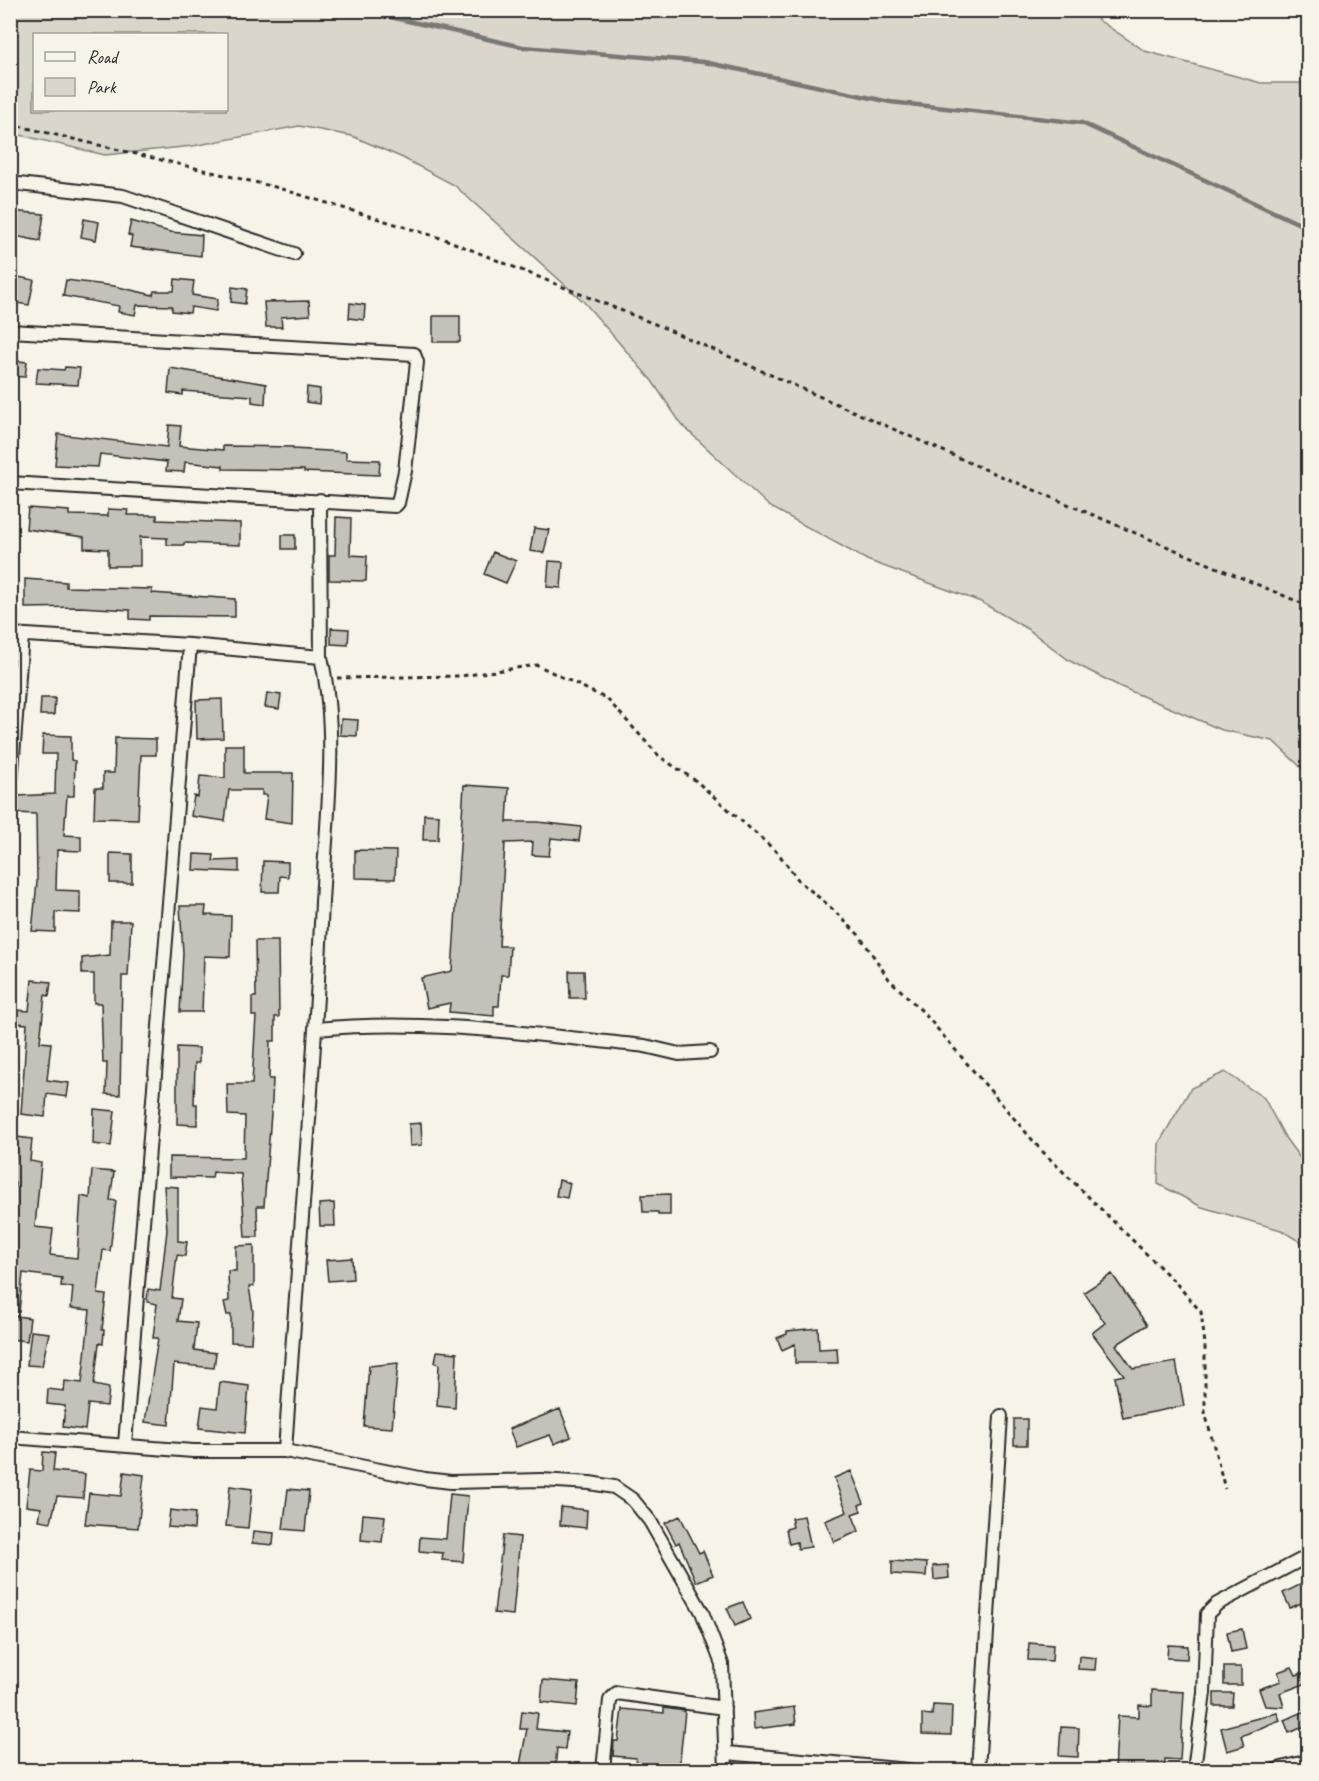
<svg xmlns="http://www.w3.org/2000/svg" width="1319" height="1781" font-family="Caveat,sans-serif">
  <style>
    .green { fill: #dad6cc; stroke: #82807c; stroke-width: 1.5; fill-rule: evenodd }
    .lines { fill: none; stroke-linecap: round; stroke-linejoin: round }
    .stream { stroke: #7a7874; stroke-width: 4.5 }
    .building { fill: #c4c1b9; stroke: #2b2b2b; stroke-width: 1.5 }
    .street-casing { stroke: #2b2b2b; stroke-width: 16 }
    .path { stroke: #2b2b2b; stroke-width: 3; stroke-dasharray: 4.5 4.5; stroke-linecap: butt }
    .street { stroke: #f7f3e8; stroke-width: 12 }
  </style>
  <rect width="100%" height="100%" fill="#f7f3e8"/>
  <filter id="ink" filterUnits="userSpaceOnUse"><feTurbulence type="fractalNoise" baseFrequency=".0167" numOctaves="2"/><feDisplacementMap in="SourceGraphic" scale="12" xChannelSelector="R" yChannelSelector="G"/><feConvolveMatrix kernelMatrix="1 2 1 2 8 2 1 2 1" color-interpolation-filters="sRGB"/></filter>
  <g filter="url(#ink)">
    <!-- green -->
    <path class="green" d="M11 10 1085 11 1145 51 1261 83H1308V774L1273 741 1222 730 1121 687 1070 661 1029 630 981 602 867 560 769 506 682 425 652 381 584 302 454 185 403 158 352 136 299 126 193 146 105 155 11 133ZM34 34H226V110H34Z
      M1225 1072 1264 1098 1286 1139 1308 1169V1247L1281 1230 1202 1207 1158 1184 1159 1143 1191 1088Z"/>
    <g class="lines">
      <!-- stream -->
      <path class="stream" d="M359 10 523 47 704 62 890 102 1082 123 1308 228"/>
    </g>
    <!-- building -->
    <path class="building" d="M10 211 44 214 40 241 10 235Z
      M84 219 99 222 96 240 81 237Z
      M131 221 170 232 202 235 201 256 130 247 132 236 128 235Z
      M13 276 34 280 29 305 10 302Z
      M175 279 194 281 192 295 218 299 216 311 191 307 190 313 172 311V306L137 305 135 315 118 312 119 306 63 296 66 280 114 286 153 295 154 291H174Z
      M232 287 247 289 245 304 231 302Z
      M309 301 310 315 281 317 282 327H266L264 302Z
      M350 303 365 305 364 320 349 318Z
      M433 316H460V342H433Z
      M10 360 27 362 25 377 10 376Z
      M65 367 80 368 78 385 36 383 38 368 64 370Z
      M170 368 266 384 265 404 252 402V396L183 391V395L168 393Z
      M307 387 320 389 319 404 306 402Z
      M169 425 181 426 179 446 223 450V446L293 447V449L346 452V459L380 460 379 475 304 472V470L223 469V466L185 462 184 472 166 471 167 462 100 454 98 467 55 465 58 434 167 447Z
      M28 508 69 511V515L108 516V509L128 510 127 515H157V520L240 523V545L184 543V545H167V538L140 537V566H108V549L84 548V537L26 529Z
      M336 517 351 518 350 555 367 556 366 581 329 580V555H335Z
      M534 528 549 530 544 553 530 551Z
      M282 535H295V549H282Z
      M493 552 516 561 506 583 484 574Z
      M549 561 563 562 561 588 547 587Z
      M25 579 66 582V587L152 589V593L235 599V617L149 616V620L130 619V610L80 607 25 608Z
      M331 628 349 629 348 645 331 644Z
      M267 693 281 695 279 709 265 707Z
      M41 698H55L54 715H40Z
      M222 699 223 738 197 739 196 700Z
      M341 719 358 720 357 736 340 735Z
      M43 735 71 736V760L75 761 74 796H67L64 835 81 836V851L57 850 56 890 80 891V913L55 912V932L32 931 37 882 36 814 14 813 18 796 55 794 56 754H42Z
      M115 738 156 739V755H141L138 819 94 818 95 788H103V773H114Z
      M225 745H244V773H293L292 823 264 819 267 795H262V790H229L225 821 191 816 194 796 198 797 200 776 225 778Z
      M464 785 509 788 507 822H538L581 827 579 841 551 838 549 856 532 855 533 842 505 843 499 946H510L508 975H501L499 1006H494V1016L449 1012 450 1003 427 1008 421 978 452 971Z
      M424 814 439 815 438 840H423Z
      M355 850 396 851 395 879 355 878Z
      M110 853 132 854V883H110Z
      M194 854 214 855 213 861 239 860V872L193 870Z
      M263 861 288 862V877L280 876 279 892H262Z
      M180 906H206L205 915 231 916 230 957 204 956 202 1012H180L183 953Z
      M111 921H131L128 976H122L120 1095 106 1094 107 1063H103L101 1003H94V974H82V958L110 955Z
      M255 941H278L279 1017H275V1041H270L269 1079H273L272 1100 264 1206H257L258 1237H245L241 1174 213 1172 212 1178 169 1177V1157L244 1158 245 1116 228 1115 227 1084H252L256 1016H252V997H256Z
      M569 971H584L585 998H570Z
      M32 980 51 982 49 996 45 995 40 1042 51 1043 47 1080 69 1083 67 1097 47 1094 45 1117 21 1114 27 1024 15 1023 17 1010 29 1011Z
      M177 1047 199 1048V1063H195L194 1104H197V1125L177 1124Z
      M94 1109 115 1111 111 1146 93 1144Z
      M421 1123 422 1145 410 1146 409 1124Z
      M17 1137 32 1139 30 1161 41 1163 35 1227 53 1229 50 1255 77 1258 81 1196 90 1198 92 1170 114 1172 110 1200 116 1201 110 1251 103 1250 98 1294 106 1295 102 1330H104L103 1344 99 1343 94 1385 109 1388 107 1406 88 1404 85 1430 63 1427 65 1406 47 1404 48 1389 64 1391 65 1381 82 1383 90 1310 71 1308 73 1287 61 1286 62 1278 23 1273 19 1312 10 1311 15 1239H10L15 1182H10V1159H15Z
      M559 1180 570 1183 567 1198 556 1196Z
      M164 1186 178 1187V1241L187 1242 185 1256 177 1255 172 1298 181 1299 178 1321 197 1323 194 1350 216 1353 214 1368 174 1364 169 1425 145 1422 158 1338H153L157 1304 147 1302 148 1289 160 1291 167 1230Z
      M670 1194V1215H658V1212H643L642 1195Z
      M334 1203 335 1226H320L319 1204Z
      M254 1245V1286L249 1287 253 1311 251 1343 231 1342V1315H227L224 1302 229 1301 228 1271H236V1246Z
      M352 1258 353 1279 328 1281 326 1260Z
      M1112 1274 1147 1325 1116 1345 1133 1369 1176 1362 1184 1406 1123 1418 1115 1377 1124 1375 1092 1333 1105 1323 1084 1292Z
      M10 1315 30 1318 27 1341 10 1339Z
      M818 1328 819 1349 837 1348 838 1363H795V1344L782 1350 777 1338 787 1334V1331Z
      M31 1331 49 1333 42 1366 27 1365Z
      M437 1351 457 1353 455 1408 437 1406 439 1364 435 1363Z
      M398 1363 392 1428 364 1426 369 1366Z
      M220 1382 249 1386 245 1433 199 1428 202 1406 217 1408Z
      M560 1409 571 1437 554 1444 550 1435 516 1447 509 1429Z
      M1014 1419H1027V1445H1014Z
      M43 1452 55 1453 53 1471 85 1474 83 1498 57 1496 51 1522 39 1520 41 1508 26 1506 30 1470 42 1471Z
      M851 1471 864 1503 859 1505 861 1511 852 1514 859 1531 834 1542 825 1521 847 1512 834 1478Z
      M124 1472 144 1475 138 1528 85 1524 89 1493 121 1496Z
      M230 1486 252 1489 248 1528 226 1526Z
      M288 1489 309 1491 305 1531 283 1529Z
      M450 1494 468 1496 463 1562 442 1560 443 1553 419 1551 420 1537 446 1539Z
      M561 1507 587 1510 586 1528 560 1525Z
      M170 1510 195 1513 194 1529 168 1527Z
      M363 1514 385 1516 382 1542 361 1540Z
      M680 1516 699 1553 703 1551 713 1575 696 1582 679 1542 676 1544 665 1523Z
      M804 1516 811 1547 798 1549 797 1542 789 1544 786 1529 793 1527 791 1518Z
      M253 1531 274 1533 273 1545 252 1543Z
      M503 1535 520 1537 513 1615 494 1613Z
      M892 1561 927 1563 926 1576 892 1574Z
      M948 1565 949 1578 934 1580 933 1566Z
      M1308 1581V1600L1290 1608 1283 1593Z
      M743 1602 750 1619 735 1626 727 1608Z
      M1242 1629 1246 1649 1231 1652 1227 1632Z
      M1029 1643 1053 1645 1052 1661 1028 1660Z
      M1168 1645 1188 1646 1187 1659 1167 1658Z
      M1079 1656 1096 1658 1095 1670 1078 1669Z
      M1224 1667H1241V1685H1224Z
      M1292 1667 1296 1675 1303 1673 1307 1683 1280 1693 1284 1707 1265 1706 1259 1689 1281 1681 1278 1672Z
      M543 1680 579 1683 577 1706 541 1702Z
      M1152 1690 1184 1692 1180 1760 1165 1759 1164 1770H1115L1118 1716 1139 1717V1705L1152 1706Z
      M1214 1693H1233L1232 1706H1214Z
      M933 1705 952 1706 951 1735 922 1734V1714L932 1715Z
      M794 1707 796 1724 754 1729 753 1713Z
      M664 1708 685 1711 679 1770H636V1758L613 1756 614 1741H618L622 1709 664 1713Z
      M1308 1710V1725L1289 1733 1284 1720Z
      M522 1711 538 1713 536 1729 567 1732 565 1749 557 1748 555 1770H519L527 1729H520Z
      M1277 1713 1280 1720 1241 1736 1244 1746 1227 1751 1221 1728Z
      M1061 1727 1079 1728 1078 1757 1059 1756Z"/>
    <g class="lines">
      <defs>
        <path id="street" d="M10 183 123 196 294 254
          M10 331 414 354 417 362 405 471 398 503 395 506 10 483
          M10 634 190 645 321 657
          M10 797 22 635
          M317 1029C426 1018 536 1035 645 1046L679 1054 710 1052
          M10 1437 193 1451H285L425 1479 451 1482 541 1480 590 1483 614 1487 633 1500 650 1521 702 1612 722 1664 726 1770
          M125 1444 190 645
          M285 1451C297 1268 314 1086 322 902 326 822 339 736 321 657L320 500
          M727 1753 908 1770
          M603 1770 610 1700 617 1693 724 1708
          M978 1770 1001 1416
          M1194 1770 1204 1693 1207 1614 1217 1604 1308 1556
          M1275 1770 1308 1761"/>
      </defs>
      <!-- street casing -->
      <use href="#street" class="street-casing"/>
      <!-- path -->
      <path class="path" d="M10 124 275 187 447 240 662 327 975 465 1308 606
        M337 678 461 676 537 665 607 699 660 757 696 781 778 853 799 881 827 904 859 935 889 979 923 1012 1041 1150 1175 1282 1201 1312 1205 1344V1412L1225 1489"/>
      <!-- street -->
      <use href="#street" class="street"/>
    </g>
  </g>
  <!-- margin -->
  <rect width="1319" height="1781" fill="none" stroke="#f7f3e8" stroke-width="36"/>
  <rect x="18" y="18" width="1283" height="1745" fill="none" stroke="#2b2b2b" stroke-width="2" filter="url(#ink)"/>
  <!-- legend -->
  <rect x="33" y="33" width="195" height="78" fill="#f7f3e8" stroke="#a5a39c" stroke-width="1.5"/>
  <rect x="45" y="52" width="30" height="9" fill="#f7f3e8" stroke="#a5a39c" stroke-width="1.5"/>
  <text x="87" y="63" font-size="18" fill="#2b2b2b">Road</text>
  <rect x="45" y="78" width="30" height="18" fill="#dad6cc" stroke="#a5a39c" stroke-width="1.5"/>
  <text x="87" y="93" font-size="18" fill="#2b2b2b">Park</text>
</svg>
